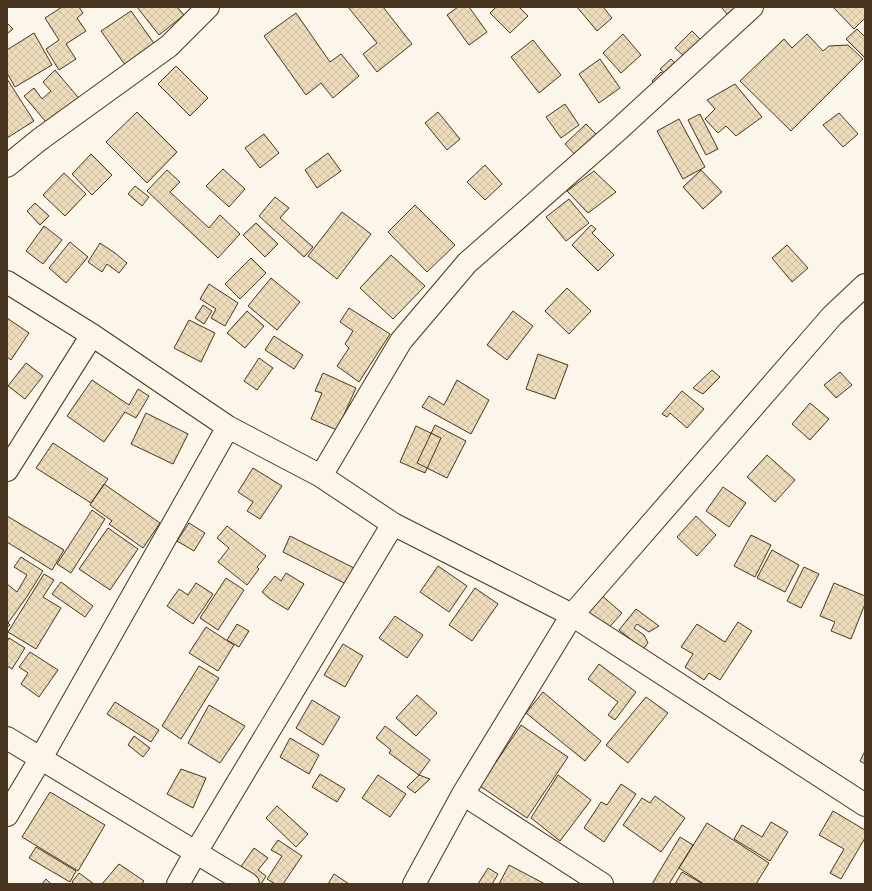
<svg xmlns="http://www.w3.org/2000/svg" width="872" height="891" font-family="Barlow,sans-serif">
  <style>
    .building { fill: url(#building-cross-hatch); stroke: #4a3520 }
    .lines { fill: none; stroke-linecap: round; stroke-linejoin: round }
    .minor-casing { stroke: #4a3520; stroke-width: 24 }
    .minor { stroke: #fbf6e9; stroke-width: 22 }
  </style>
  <defs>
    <pattern id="building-cross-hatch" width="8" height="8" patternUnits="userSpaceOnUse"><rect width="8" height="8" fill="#ecdcbc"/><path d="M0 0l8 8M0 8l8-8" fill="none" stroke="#ccbda1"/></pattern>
  </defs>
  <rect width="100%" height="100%" fill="#fbf6e9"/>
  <!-- building -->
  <path class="building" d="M62 7H79L83 13 77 18 86 31 66 44 76 59 59 70 46 49 59 40 45 18Z
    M137 7H177L184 15 159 35Z
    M348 7H383L412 44 377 72 363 54 377 43Z
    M458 7H469L487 32 469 45 447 15Z
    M496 7H519L528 16 510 33 490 13Z
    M577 7H603L612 18 597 31Z
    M721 7H736L727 14Z
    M833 7H865V18L854 29Z
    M131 11 158 49 128 69 101 31Z
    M296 13 330 62 341 54 359 76 333 98 321 83 306 95 264 36Z
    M7 23 13 29 7 34Z
    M857 29 865 37V58L846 39Z
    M692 31 703 42 686 58 675 48Z
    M34 33 52 65 15 87 7 73V50Z
    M623 34 641 55 621 73 603 53Z
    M807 34 823 51 829 46 848 45 863 59 791 131 740 81 784 39 792 48Z
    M533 40 561 75 539 93 511 57Z
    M600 59 620 88 599 103 579 74Z
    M671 59 681 69 671 79 660 69Z
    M176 66 208 98 190 116 158 84Z
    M55 70 82 102 51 128 24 96 34 88 42 99 51 91 43 82Z
    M661 72 669 80 660 89 652 81Z
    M7 79 34 121 7 138Z
    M735 84 762 117 736 136 726 126 718 133 705 119 715 109 707 100Z
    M565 104 579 125 561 138 546 117Z
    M137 112 177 152 147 183 106 142Z
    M438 112 460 139 447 150 425 123Z
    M839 113 858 134 843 147 823 125Z
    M700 114 718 149 706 155 688 120Z
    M679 119 705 167 683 179 657 131Z
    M586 124 600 138 578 158 565 144Z
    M264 134 279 153 260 168 245 148Z
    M328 153 341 171 317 188 305 170Z
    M91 154 112 175 92 195 72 174Z
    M485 165 502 184 485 200 467 182Z
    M223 169 245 189 229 207 206 186Z
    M167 170 180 182 170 192 209 228 220 215 240 234 218 258 147 191Z
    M701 170 722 192 703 209 683 187Z
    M594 171 616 192 588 213 567 191Z
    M64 173 86 194 65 216 43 195Z
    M135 186 149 197 142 206 128 194Z
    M275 197 289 208 280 218 313 247 304 257 259 216Z
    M569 199 589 223 566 241 546 217Z
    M35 203 49 216 40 225 27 211Z
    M415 205 455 245 427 272 388 232Z
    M342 212 371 234 337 279 308 256Z
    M256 223 278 244 265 257 243 235Z
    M591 225 596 229 592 233 614 255 598 271 572 245Z
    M44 226 62 240 43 264 26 251Z
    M70 242 88 257 66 283 49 268Z
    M100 243 115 253 127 263 119 273 107 264 102 272 88 262Z
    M787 245 808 268 792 282 772 258Z
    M391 255 425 286 393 319 360 288Z
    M251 258 266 273 240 299 225 284Z
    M271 278 300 302 277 330 248 306Z
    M209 284 238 303 225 326 211 318 216 309 200 299Z
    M567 288 591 311 569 334 545 311Z
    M203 305 212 311 204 324 195 318Z
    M349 308 390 334 359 382 337 366 349 348 345 344 353 331 340 322Z
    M247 311 264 326 245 348 227 333Z
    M513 311 533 326 507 360 487 345Z
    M7 318 29 333 11 360 7 357Z
    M189 320 215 333 201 362 174 348Z
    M274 336 303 355 294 369 265 350Z
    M538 354 568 365 555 399 526 389Z
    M259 358 273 368 257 390 244 381Z
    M26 363 43 376 25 399 8 386Z
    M712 370 720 377 703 394 693 388Z
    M840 372 852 385 836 398 824 385Z
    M323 373 356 388 337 430 311 419 322 393 315 391Z
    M92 380 129 405 138 389 149 396 136 418 125 412 104 442 67 416Z
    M457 380 489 400 471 434 422 407 429 396 444 405Z
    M682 391 704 409 687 428 670 413 667 417 662 414Z
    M810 403 829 419 810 440 792 424Z
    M146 413 188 434 173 464 131 444Z
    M435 425 466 441 447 478 417 463Z
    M416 426 441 438 425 473 400 462Z
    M53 443 108 479 91 503 36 468Z
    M767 455 795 480 775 502 747 477Z
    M253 468 282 486 260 519 247 511 253 502 238 492Z
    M104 484 160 523 143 548 109 524 112 521 90 505Z
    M723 487 746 503 729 527 706 511Z
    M92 510 105 519 71 573 57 564Z
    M7 516 64 550 52 570 7 542Z
    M696 516 716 535 697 556 677 537Z
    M189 523 205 533 194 551 177 541Z
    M227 526 266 556 257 567 259 569 247 585 218 562 229 548 217 538Z
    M108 528 138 549 110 590 79 569Z
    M751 535 771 545 755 577 734 566Z
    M290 536 354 568 346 584 283 552Z
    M772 550 799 565 785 592 757 578Z
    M21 557 43 571 26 598 8 623 10 625 7 628V584L17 592 27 575 14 567Z
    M438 566 467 586 449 612 420 592Z
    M804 567 819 574 801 608 787 601Z
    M286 573 304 584 288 610 270 599 262 592 275 576 281 581Z
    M44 574 54 580 43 597 61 608 36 649 8 632Z
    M226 578 244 590 218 630 200 618Z
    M61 582 93 606 85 617 52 594Z
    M196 583 213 594 193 624 167 606 179 589 188 595Z
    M834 583 865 596V604L851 639 831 631 835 622 820 616Z
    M475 588 498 604 472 641 449 625Z
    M601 595 622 613 604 633 583 615Z
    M636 609 659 626 649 632 637 624 634 628 644 635 648 643 643 649 619 630Z
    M395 616 423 635 407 658 379 638Z
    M738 622 752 631 720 680 709 673 704 680 685 667 693 654 681 647 697 624 725 642Z
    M237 624 249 631 239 647 227 640Z
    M206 627 234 645 218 671 189 653Z
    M9 638 25 648 12 669 7 666V641Z
    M343 644 363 656 345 687 324 675Z
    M30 652 58 670 39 697 21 684 28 673 19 667Z
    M599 664 636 692 615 720 608 715 618 702 588 679Z
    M199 666 219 678 181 739 162 726Z
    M543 692 601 741 585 761 526 713Z
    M417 695 437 713 416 736 396 718Z
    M646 697 668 713 628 763 606 745Z
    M312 700 340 717 323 745 296 728Z
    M115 702 159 730 151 742 107 714Z
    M209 705 245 726 220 763 188 743Z
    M521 725 568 757 527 818 480 786Z
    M385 726 430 760 419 775 389 753 391 750 376 738Z
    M134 736 150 748 143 757 128 745Z
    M290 738 319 755 309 774 280 757Z
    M865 751V764L860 761Z
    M181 769 206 778 193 808 167 794Z
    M320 774 345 789 337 802 312 787Z
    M378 775 406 794 390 817 362 798Z
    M419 775 430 779 415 793 407 787Z
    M558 775 591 800 560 841 531 818Z
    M621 784 636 794 604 842 584 828 601 802 607 805Z
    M50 792 105 825 78 871 22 837Z
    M655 796 685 818 661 852 623 825 642 798 650 803Z
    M277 806 308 834 296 847 266 818Z
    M833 811 865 830V838L841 879 830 873 844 849 819 835Z
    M771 822 788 832 770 861 734 839 742 825 762 837Z
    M707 823 769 863 756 884H704L679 868Z
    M680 837 693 845 669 884H652Z
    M278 840 302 856 283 884H275L267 879 282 856 271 850Z
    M36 847 76 871 70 882 29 858Z
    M254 848 268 858 258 870 266 876 261 884 240 868Z
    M119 864 144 881 142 884H102Z
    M509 865 545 884H499Z
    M488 868 498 874 492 884H478Z
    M682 872 703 884H675Z
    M79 873 94 884H74L72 882Z
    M334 874 349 884H328Z
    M46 879 51 884H42Z"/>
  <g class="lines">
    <defs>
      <path id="minor" d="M7 166 39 140 169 46 208 7
        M7 282 92 335 228 427 321 476 393 524 572 615 865 805
        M7 470 92 335
        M321 476 401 341 467 263 618 130 752 7
        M7 738 248 884
        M463 794 602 884
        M7 815 41 758 228 427
        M178 884 196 852 393 524
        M414 884 463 794 572 615 832 316 865 285"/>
    </defs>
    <!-- minor casing -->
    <use href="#minor" class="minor-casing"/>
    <!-- minor -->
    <use href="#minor" class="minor"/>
  </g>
  <!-- border -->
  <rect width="872" height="891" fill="none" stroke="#4a3520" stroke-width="16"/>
</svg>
